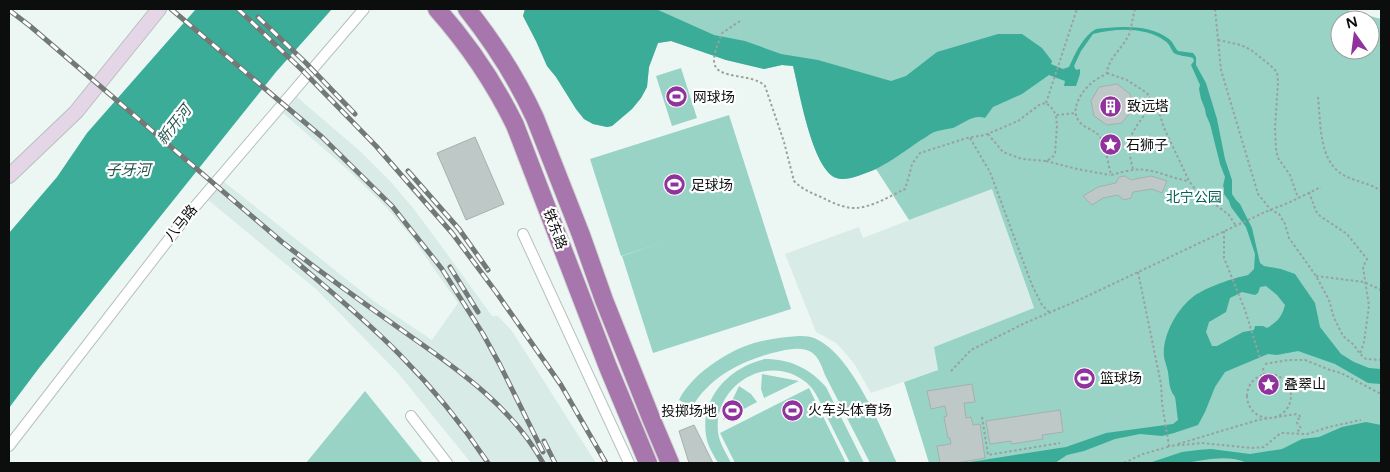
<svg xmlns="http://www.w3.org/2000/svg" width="1390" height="472" font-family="'Varela Round','Noto Sans SC',sans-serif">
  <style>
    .built { fill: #d8ebe7 }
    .green { fill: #98d3c6; fill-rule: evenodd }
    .water { fill: #3aac98; fill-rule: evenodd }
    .building { fill: #bec8c6; stroke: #a6b0ad }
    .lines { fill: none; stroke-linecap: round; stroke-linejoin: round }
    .street-casing { stroke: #b6c0bd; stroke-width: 12 }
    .secondary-casing { stroke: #b6c0bd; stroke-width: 16 }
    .highway-casing { stroke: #d3d4d3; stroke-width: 20 }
    .path { stroke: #99a19f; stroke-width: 2; stroke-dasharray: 2.5 2.5; stroke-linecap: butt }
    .street { stroke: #fff; stroke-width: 10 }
    .secondary { stroke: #e4d6e6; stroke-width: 14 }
    .highway { stroke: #a676ac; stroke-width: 18 }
    .rail-casing { stroke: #727977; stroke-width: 5 }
    .rail { stroke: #fff; stroke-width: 3; stroke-dasharray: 9; stroke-linecap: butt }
    .labels { text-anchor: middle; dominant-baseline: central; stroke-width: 4.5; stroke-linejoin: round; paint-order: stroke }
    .poi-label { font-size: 14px; fill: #0b0e0d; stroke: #fff; text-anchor: start }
    .park-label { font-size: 14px; fill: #036456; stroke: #fff }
    .street-label { font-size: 14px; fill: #0b0e0d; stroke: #fff }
    .water-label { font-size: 15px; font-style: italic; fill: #27564d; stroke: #fff }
  </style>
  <rect width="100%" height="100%" fill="#ecf7f4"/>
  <!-- built -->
  <path class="built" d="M297 97 361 152 390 181 413 208 445 251 492 316H498L512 331 596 463H471L398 373 316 289 208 200 223 181 375 302 432 340 458 303 411 236 386 207 348 170 283 113Z
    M992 188 1034 309 934 347 938 370 871 393 855 365 847 355 836 343 816 332 785 254 859 227 863 238Z"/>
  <!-- green -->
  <path class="green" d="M525 9H1344L1381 19V463H929L904 382 938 370 934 347 1034 308 992 189 909 220 876 169C865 173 847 183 835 177 812 167 799 90 793 66L782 65 764 69 726 60 671 41 658 43 649 67 647 87 641 98 632 109 612 126 607 127 593 124 584 119 576 109 556 77 547 66 536 41 523 16ZM1340 20H1370V50H1340Z
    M681 68 697 118 672 126 656 76Z
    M729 115 791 309 653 353 622 256 661 243 621 256 590 159Z
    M799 336C803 336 807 336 811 337 850 349 881 428 897 463H870L825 375C822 367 819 357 811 352 803 347 790 349 781 351 745 359 711 375 692 407L679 400C691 375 727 351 754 343 768 339 784 337 799 336Z
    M765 359C790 359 809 368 826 387L864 463H850C842 447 834 431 826 415 821 404 816 391 807 383 769 351 713 385 718 432 719 443 727 454 731 463H718C713 454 707 445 706 435 700 397 730 367 765 359Z
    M762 374 799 381 764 398 761 389Z
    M739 386 751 394 757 402 723 420Z
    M809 388 846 463H735L720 433Z
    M365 391 423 463H306Z"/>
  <!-- water -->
  <path class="water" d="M196 9H332L276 72 39 368 9 408V233L57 177 87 133Z
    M525 9H656L714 35 745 41 781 54 818 60 891 81 906 76 937 52 998 34H1022L1042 48 1052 61 1051 64 1063 69 1069 67C1075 54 1083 36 1096 29 1118 26 1151 24 1169 39 1173 42 1175 48 1178 51L1193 53 1196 57V65L1206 83 1217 119 1225 159 1232 180V194L1236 200 1240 204 1252 228 1260 263 1264 266 1281 269 1295 274 1315 303 1320 327 1341 354 1354 362 1369 368 1381 369V384L1368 383 1335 364 1298 351 1277 355 1268 354 1225 372 1215 387 1205 412 1198 425 1174 433 1162 436 1140 434 1115 439 1084 451 1067 455 1055 463H964L1066 447 1106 433 1173 424 1178 420C1177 414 1176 402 1175 397 1174 395 1172 393 1171 390 1169 385 1169 378 1168 372 1167 367 1165 362 1164 357 1162 335 1177 309 1194 296 1207 287 1233 278 1248 275L1254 269 1255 254 1246 227 1231 207 1229 201 1224 194V188L1223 186 1225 177 1220 164 1210 124 1206 115 1205 109 1201 99 1199 89 1200 85 1191 65 1194 61 1193 58C1187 56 1178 56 1174 53 1171 50 1170 44 1165 41 1146 27 1116 28 1093 34L1081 51 1074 66 1076 70 1080 69V74L1076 86H1064L1065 81 1049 75 1022 94 993 107 985 118C973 114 963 124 953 128 947 129 940 130 934 132 930 134 925 138 921 140 906 150 892 161 876 169 866 173 846 182 836 178 812 169 799 89 793 66L782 65 764 69 726 60 671 41 658 43 649 67 647 87 641 98 632 109 612 126 607 127 593 124 584 119 576 109 556 77 547 66 536 41 523 16ZM1266 286 1277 295 1285 305C1282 317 1278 321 1267 328L1263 326H1255L1254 330 1243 332 1217 346H1212L1206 332 1209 322 1226 312 1230 298 1242 292 1255 295 1258 293 1260 287Z
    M1366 422 1381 425V463H1247C1228 454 1205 460 1185 463 1173 464 1161 463 1149 463L1182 452 1198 450 1211 449 1250 454 1282 449 1302 439 1319 437 1342 427Z"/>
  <!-- building -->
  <path class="building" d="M1117 84 1130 94 1132 110 1122 123 1107 125 1094 116 1091 101 1099 87Z
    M475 137 504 204 466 220 437 153Z
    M1125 176 1131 180 1151 176 1167 181 1162 193 1152 189 1133 192 1131 198 1124 200 1118 195 1103 198 1092 205 1083 196 1098 187 1116 183 1119 177Z
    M972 384 975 402 964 403 966 418 971 417 973 425 980 424 985 458 956 463H940L937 446 951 444 950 438H948L944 417 947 416 945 406 931 409 927 391Z
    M1060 410 1063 432 1042 435 1043 439 1012 444 1011 441 990 444 986 421Z
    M694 425 713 463H689L679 431Z"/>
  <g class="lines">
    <defs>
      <path id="street" d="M523 234 629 463
        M411 416 447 463
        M9 446 186 217 364 9"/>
      <path id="secondary" d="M9 176 76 112 159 9"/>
      <path id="highway" d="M437 9C468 44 494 82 515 125L608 367 648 463
        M467 9C494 43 517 79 535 118L581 235 604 300 651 418 670 463"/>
    </defs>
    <!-- street casing -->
    <use href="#street" class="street-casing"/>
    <!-- secondary casing -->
    <use href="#secondary" class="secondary-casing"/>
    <!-- highway casing -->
    <use href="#highway" class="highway-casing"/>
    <!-- path -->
    <path class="path" d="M1135 9C1133 16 1132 24 1130 32 1126 45 1107 59 1107 73 1103 76 1098 78 1094 81 1083 89 1069 109 1079 121 1084 129 1095 129 1100 137 1106 148 1108 163 1111 175 1122 172 1135 168 1146 170 1161 172 1174 179 1189 181
      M1215 9 1221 70 1258 194 1271 210 1279 214 1285 224 1289 238 1316 276 1329 300 1334 318 1343 336 1354 345 1360 354 1366 359 1381 360
      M740 21 722 33C719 41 714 52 714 61 715 81 751 72 765 86L784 142 794 181C802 189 811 193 821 197 829 201 837 205 846 207 865 212 888 197 905 189L909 176 912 164 920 153 967 138 985 135 1018 121 1039 105 1046 103 1051 107 1056 115 1076 113
      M1218 40 1241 45 1251 50 1270 65 1277 72 1278 82 1275 128 1276 149 1278 158 1290 175 1298 198
      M1107 73 1127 80 1147 93 1149 97 1150 105C1135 133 1123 133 1133 169
      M1149 97 1160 115 1164 128 1189 181 1195 189 1229 215 1236 226
      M1318 97C1321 123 1318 162 1345 176 1357 182 1370 183 1381 191
      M1046 103 1077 9
      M988 134 1003 152 1022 159 1046 161 1052 158 1055 153 1057 126 1056 115
      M970 138 990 172 1032 285 1042 305 1049 312
      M1046 161 1077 169 1110 175
      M1309 192 1316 211 1320 216 1347 234 1367 259 1363 267 1369 306 1364 342 1360 354
      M1224 231V258L1245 310 1260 358
      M1138 272 1161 384 1162 403 1169 446 1203 443 1252 448 1264 447 1277 436 1281 433 1307 434 1329 427 1361 420
      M1316 276 1364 282 1381 290
      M1265 364 1288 360H1305L1330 370 1341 373 1381 394
      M1263 368 1264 374
      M951 371 971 350 1025 323 1079 300 1265 212 1288 203 1321 187
      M1247 396a22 22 0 1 1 44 0a22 22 0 1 1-44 0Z
      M982 417 988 455 1060 443
      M1178 444 1258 420 1297 414 1300 416 1301 418 1298 419 1297 423 1301 428 1296 433
      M1124 463 1143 454 1171 446"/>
    <!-- street -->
    <use href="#street" class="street"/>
    <!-- secondary -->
    <use href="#secondary" class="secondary"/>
    <!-- highway -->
    <use href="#highway" class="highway"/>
    <defs>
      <path id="rail" d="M171 9 322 137 392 206 442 269 483 334 500 365 543 452
        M238 9 302 70 376 146 452 233 496 292 561 385 606 463
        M9 10 30 26 282 242C324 275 369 307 413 338 463 373 513 409 543 463
        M258 17 306 63 355 114
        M408 171 459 229 488 270
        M294 260C329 290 366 320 399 354 432 387 462 424 488 463
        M450 267 478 312
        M544 441 555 463"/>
    </defs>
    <!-- rail casing -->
    <use href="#rail" class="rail-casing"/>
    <!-- rail -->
    <use href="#rail" class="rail"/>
  </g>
  <!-- icons -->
  <defs>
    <symbol id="stadium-disc" viewBox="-11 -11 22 22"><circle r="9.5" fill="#90339d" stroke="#fff"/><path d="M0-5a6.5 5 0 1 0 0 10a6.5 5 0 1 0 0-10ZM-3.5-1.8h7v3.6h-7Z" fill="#fff"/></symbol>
    <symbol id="building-disc" viewBox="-11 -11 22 22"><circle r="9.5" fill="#90339d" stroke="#fff"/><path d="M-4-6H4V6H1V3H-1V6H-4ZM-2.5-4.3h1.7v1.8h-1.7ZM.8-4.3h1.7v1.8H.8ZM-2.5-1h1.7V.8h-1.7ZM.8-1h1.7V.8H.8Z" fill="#fff"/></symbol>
    <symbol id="sight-disc" viewBox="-11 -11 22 22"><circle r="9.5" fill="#90339d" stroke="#fff"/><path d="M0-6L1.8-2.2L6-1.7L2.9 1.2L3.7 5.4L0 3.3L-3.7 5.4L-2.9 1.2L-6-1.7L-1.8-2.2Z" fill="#fff"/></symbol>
  </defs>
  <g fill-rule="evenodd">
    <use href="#stadium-disc" x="664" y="84" width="25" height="25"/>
    <use href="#building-disc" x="1098" y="94" width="25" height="25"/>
    <use href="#sight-disc" x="1098" y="132" width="25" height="25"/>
    <use href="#stadium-disc" x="662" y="172" width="25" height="25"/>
    <use href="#stadium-disc" x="1072" y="366" width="25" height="25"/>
    <use href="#sight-disc" x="1256" y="372" width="25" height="25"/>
    <use href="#stadium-disc" x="780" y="398" width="25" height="25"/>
    <use href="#stadium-disc" x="720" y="398" width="25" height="25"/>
  </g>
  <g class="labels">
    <!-- poi labels -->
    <g class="poi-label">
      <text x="693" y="97">网球场</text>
      <text x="1127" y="106">致远塔</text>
      <text x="1126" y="145">石狮子</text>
      <text x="691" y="185">足球场</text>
      <text x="1100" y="378">篮球场</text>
      <text x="1284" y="384">叠翠山</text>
      <text x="808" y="410">火车头体育场</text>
      <text x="717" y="411" text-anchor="end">投掷场地</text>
    </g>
    <!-- park labels -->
    <g class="park-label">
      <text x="1194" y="197">北宁公园</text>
    </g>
    <!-- street labels -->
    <g class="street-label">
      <text transform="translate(181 223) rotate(-51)">八马路</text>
      <text transform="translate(555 229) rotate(69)">铁东路</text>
    </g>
    <!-- water labels -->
    <g class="water-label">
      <text transform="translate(174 125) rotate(-52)">新开河</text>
      <text x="128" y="170">子牙河</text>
    </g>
  </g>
  <!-- border -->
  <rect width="1390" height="472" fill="none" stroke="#0b0e0d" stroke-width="20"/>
  <!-- north arrow -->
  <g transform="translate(1355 35) rotate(346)"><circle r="24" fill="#ffffff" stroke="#9d9f9e"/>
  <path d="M0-4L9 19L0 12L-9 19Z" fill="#90339d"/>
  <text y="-8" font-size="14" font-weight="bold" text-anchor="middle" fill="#0b0e0d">N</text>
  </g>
</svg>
